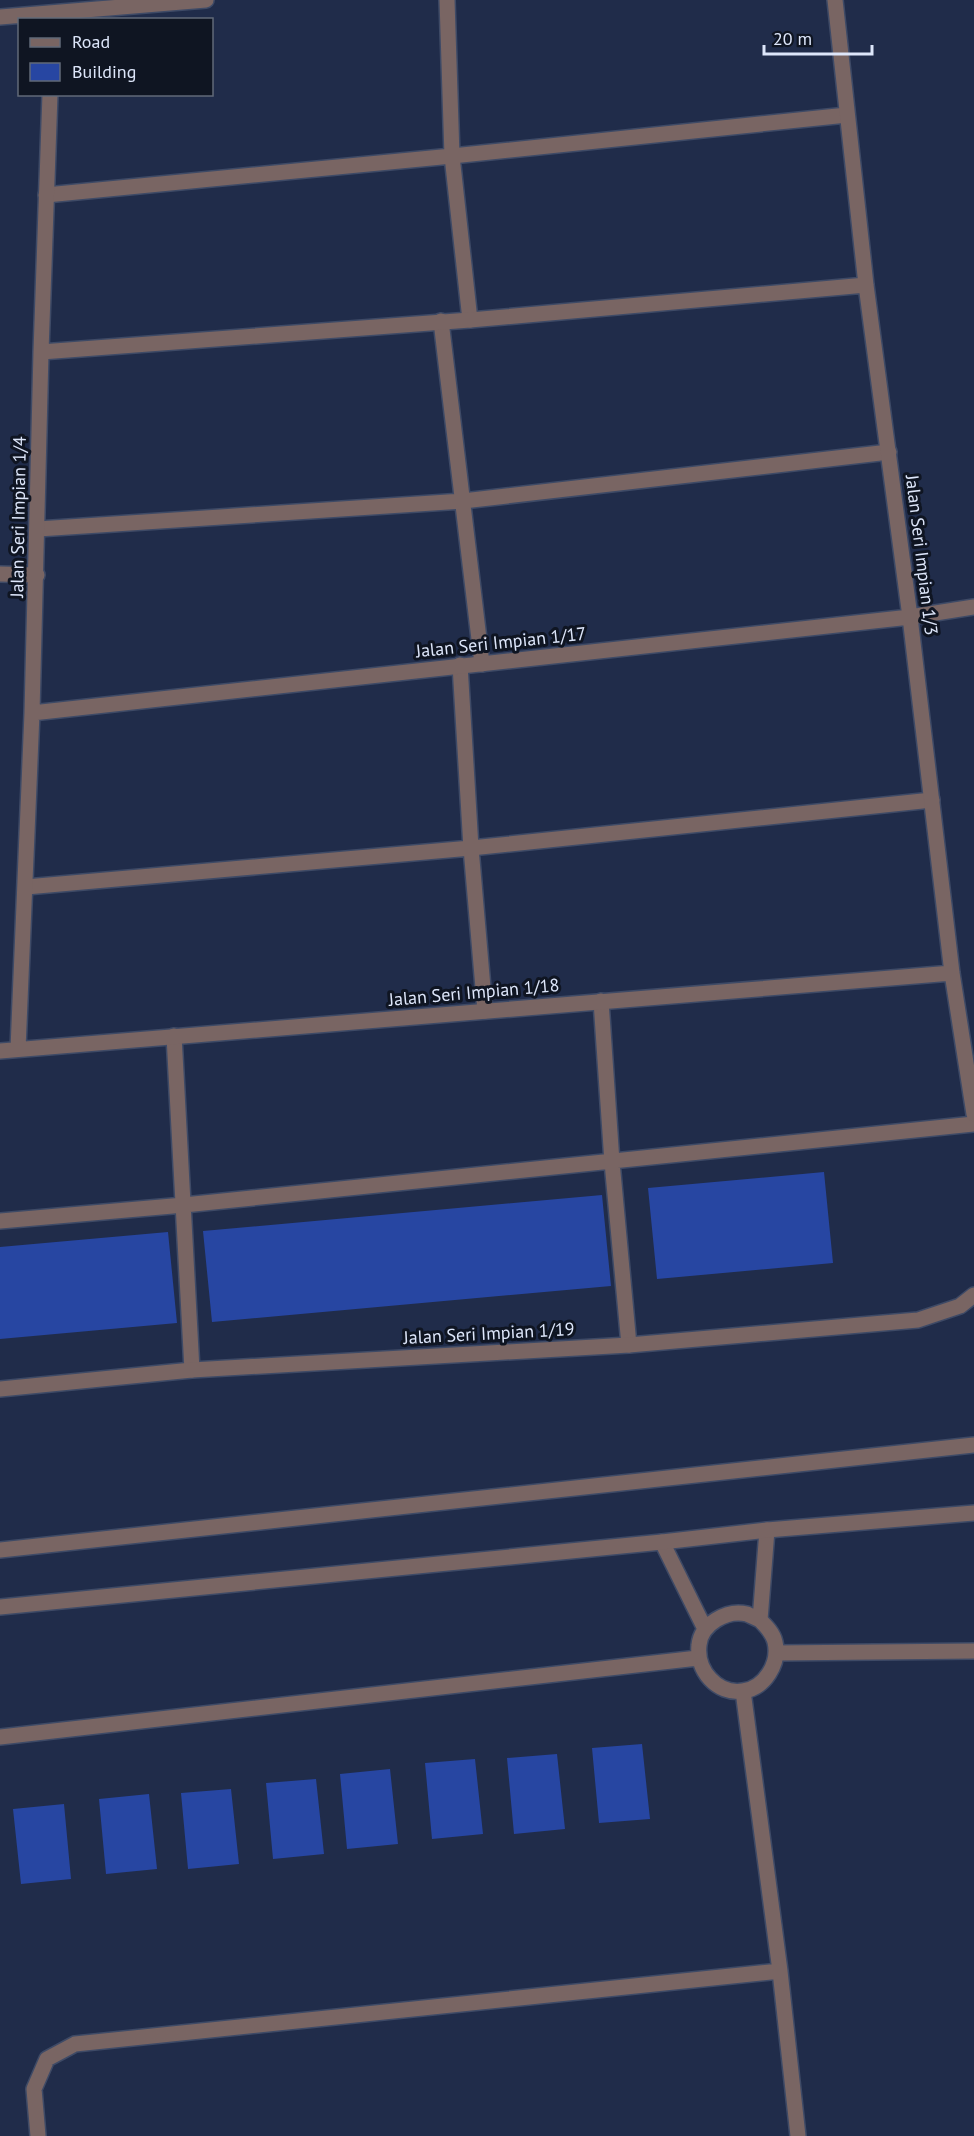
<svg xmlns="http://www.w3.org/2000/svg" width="974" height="2136" font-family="'PT Sans',sans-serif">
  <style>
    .building { fill: #2746a2 }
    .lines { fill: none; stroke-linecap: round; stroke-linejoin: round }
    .service-casing { stroke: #3e4a66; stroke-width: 18 }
    .minor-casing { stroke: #3e4a66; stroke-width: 18 }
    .tertiary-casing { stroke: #3e4a66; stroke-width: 18 }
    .service { stroke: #796563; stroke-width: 15 }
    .minor { stroke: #796563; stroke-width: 15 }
    .tertiary { stroke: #796563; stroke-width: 15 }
    .labels { text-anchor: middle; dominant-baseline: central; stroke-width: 6; stroke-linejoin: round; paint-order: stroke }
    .street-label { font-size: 18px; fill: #dde6fa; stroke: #0f1522 }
  </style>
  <rect width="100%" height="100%" fill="#202c4a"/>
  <!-- building -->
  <path class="building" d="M824 1172 833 1263 657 1279 648 1188Z
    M602 1195 611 1286 212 1322 203 1231Z
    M168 1232 177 1323 0 1339V1247Z
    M642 1744 650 1819 599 1823 592 1748Z
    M557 1754 565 1829 514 1834 507 1758Z
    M475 1759 483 1834 432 1839 425 1763Z
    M390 1769 398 1844 347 1849 340 1774Z
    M316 1779 324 1854 273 1859 266 1783Z
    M231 1789 239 1864 188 1869 181 1793Z
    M149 1794 157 1869 106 1874 99 1799Z
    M64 1804 71 1879 21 1884 13 1809Z"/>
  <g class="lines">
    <defs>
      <path id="service" d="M447 0 452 156 470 320
        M46 195 452 156 847 115
        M441 321 482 664
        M38 529 463 501 889 452
        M0 574 37 575
        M460 665 471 848 485 1011
        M26 887 471 848 932 800
        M601 1001 612 1162 629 1345
        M174 1036 192 1370
        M0 1221 184 1205 974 1124"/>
      <path id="minor" d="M835 0 866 285 910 617 952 973 974 1114
        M0 17 206 0
        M41 352 470 320 866 285
        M32 713 910 617 974 607
        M18 1049 32 713 41 352 50 94
        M0 1051 952 973
        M0 1389 192 1370 629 1345 918 1320 960 1306 974 1295
        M662 1542 705 1629
        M760 1620C756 1618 751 1616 747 1614 727 1609 701 1624 699 1645 696 1670 717 1695 743 1691 765 1688 780 1663 775 1642 773 1633 766 1626 760 1620L767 1530
        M776 1653 974 1651
        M743 1691 780 1971 798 2136
        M0 1737 698 1658
        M38 2136 34 2089 47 2059 75 2044 780 1971"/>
      <path id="tertiary" d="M0 1550 974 1445
        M0 1607 662 1542 767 1530 974 1513"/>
    </defs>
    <!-- service casing -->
    <use href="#service" class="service-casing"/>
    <!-- minor casing -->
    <use href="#minor" class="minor-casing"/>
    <!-- tertiary casing -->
    <use href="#tertiary" class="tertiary-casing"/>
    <!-- service -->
    <use href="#service" class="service"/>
    <!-- minor -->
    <use href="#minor" class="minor"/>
    <!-- tertiary -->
    <use href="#tertiary" class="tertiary"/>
  </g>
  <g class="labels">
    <!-- street labels -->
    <g class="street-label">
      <text transform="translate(18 517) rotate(-89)">Jalan Seri Impian 1/4</text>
      <text transform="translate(922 555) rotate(83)">Jalan Seri Impian 1/3</text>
      <text transform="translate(501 642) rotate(-6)">Jalan Seri Impian 1/17</text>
      <text transform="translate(474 992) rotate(-5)">Jalan Seri Impian 1/18</text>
      <text transform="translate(489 1333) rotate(-3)">Jalan Seri Impian 1/19</text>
    </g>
  </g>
  <!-- legend -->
  <rect x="18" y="18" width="195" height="78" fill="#0f1522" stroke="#616978" stroke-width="1.5"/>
  <rect x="30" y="38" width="30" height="9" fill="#796563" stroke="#616978" stroke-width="1.5"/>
  <text x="72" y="48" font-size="18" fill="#dde6fa">Road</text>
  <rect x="30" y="63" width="30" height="18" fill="#2746a2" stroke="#616978" stroke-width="1.5"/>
  <text x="72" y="78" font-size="18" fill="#dde6fa">Building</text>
  <!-- scale -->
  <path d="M764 45v9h108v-9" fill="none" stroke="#dde6fa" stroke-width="3"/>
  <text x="773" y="45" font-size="18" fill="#dde6fa" stroke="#0f1522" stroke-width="4.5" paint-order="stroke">20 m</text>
</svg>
